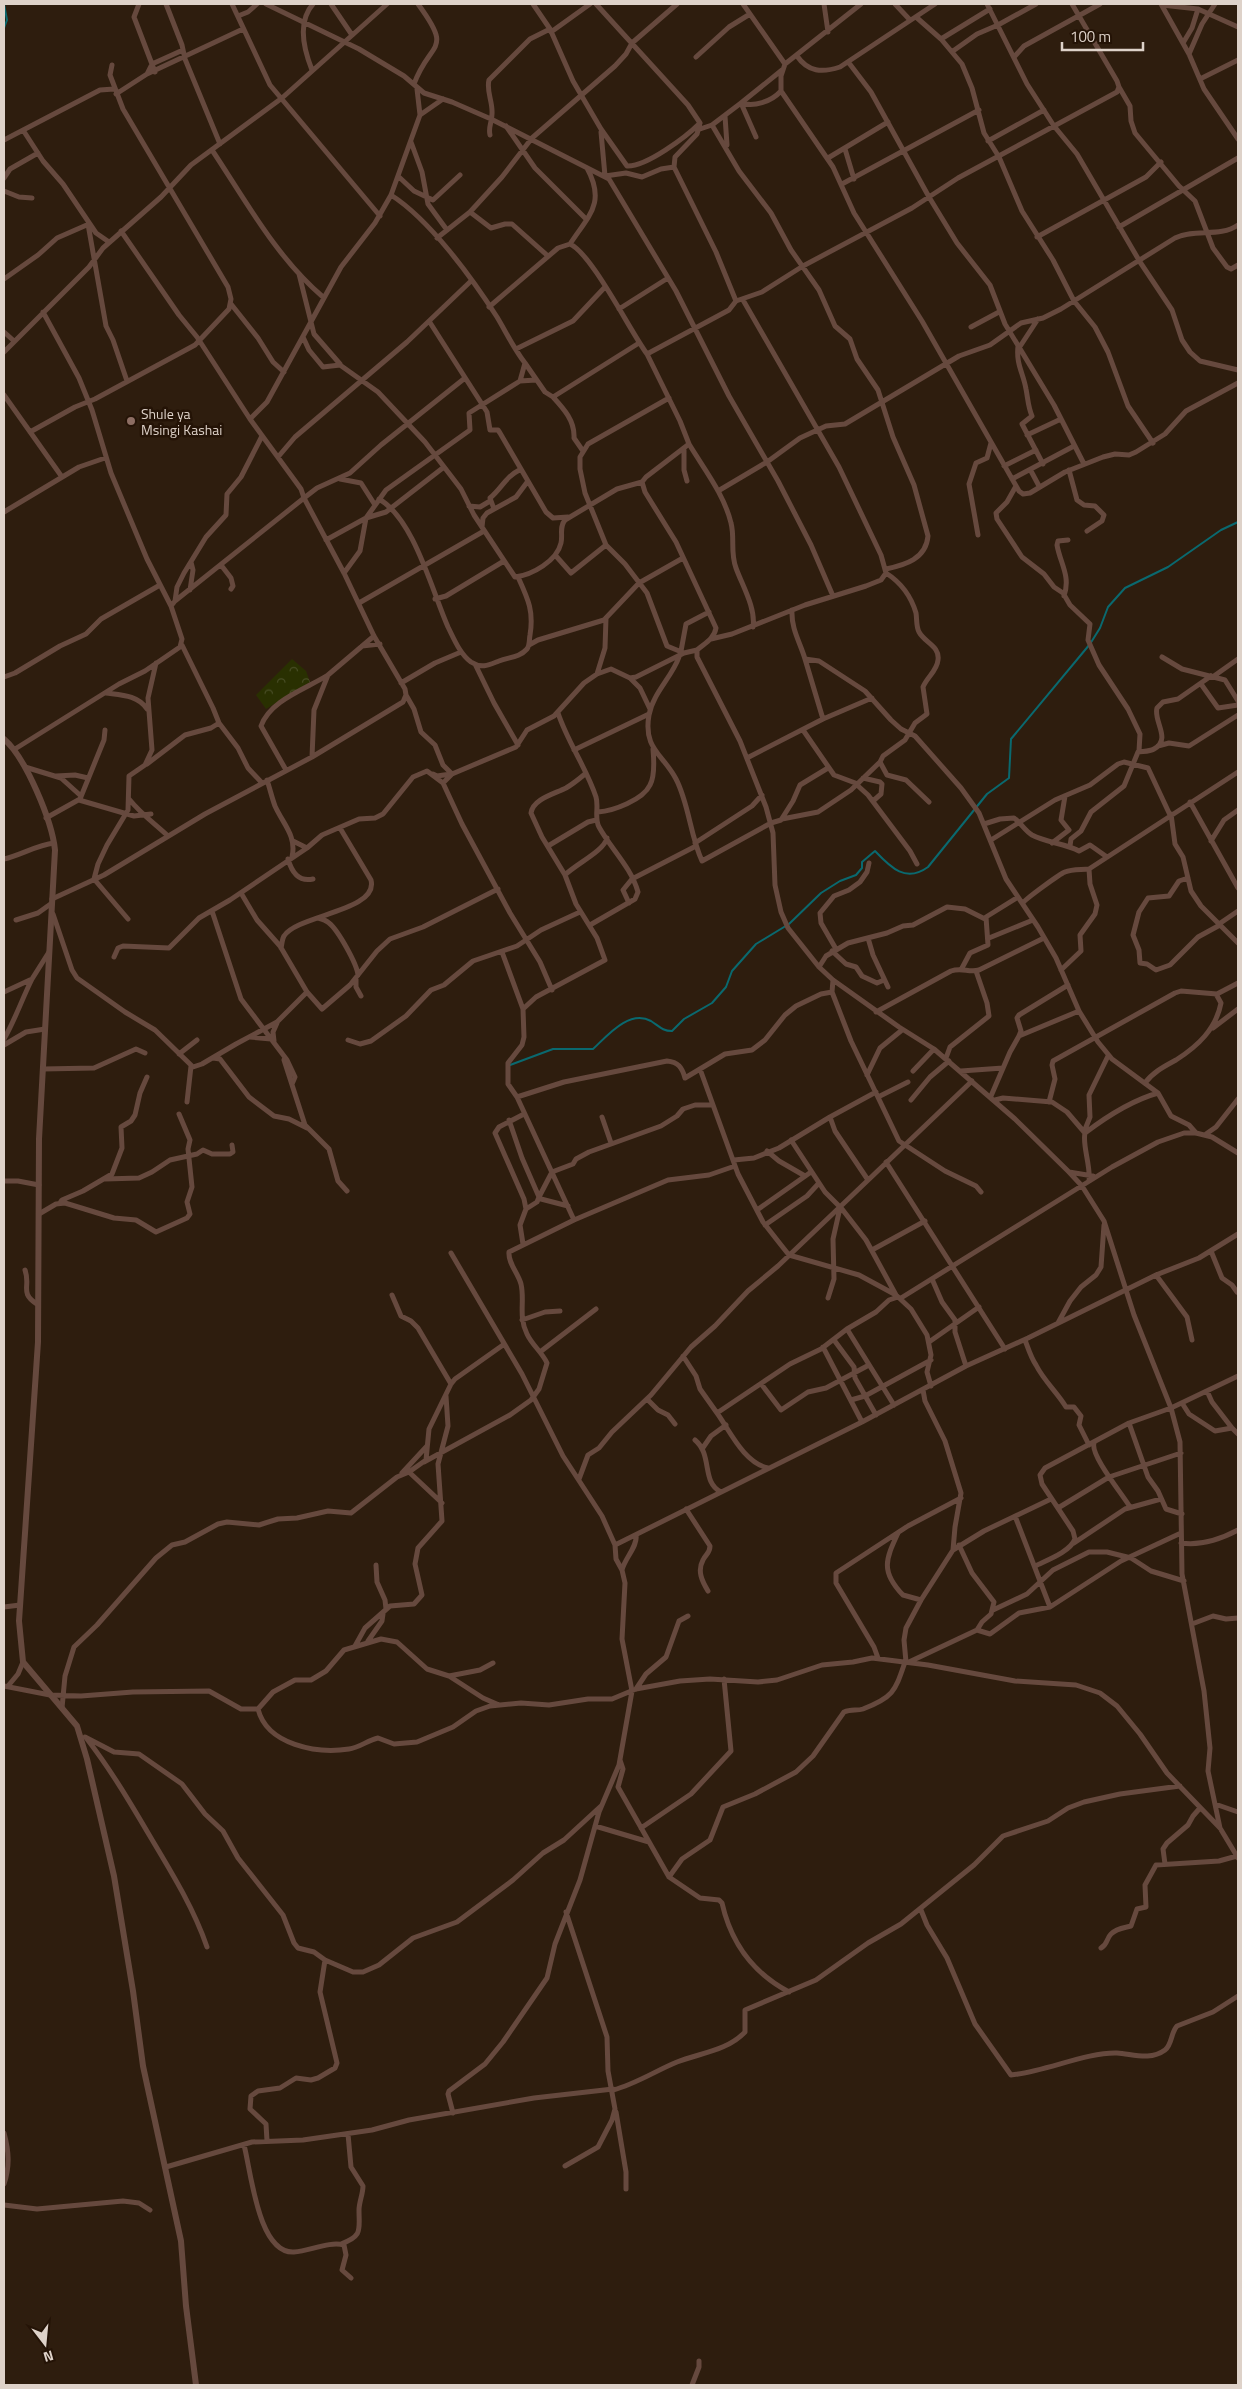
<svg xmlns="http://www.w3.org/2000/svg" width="1242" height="2389" font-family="'Titillium Web',sans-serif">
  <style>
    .forest { fill: url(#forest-crowns) }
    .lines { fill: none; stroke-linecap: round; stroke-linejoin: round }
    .stream { stroke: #0a696f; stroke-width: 2 }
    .minor { stroke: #66493e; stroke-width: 5 }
    .tertiary { stroke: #66493e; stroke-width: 6 }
    .education-dot { fill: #8d6e63; stroke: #241306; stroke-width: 2 }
    .labels { text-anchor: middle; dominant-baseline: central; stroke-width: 5; stroke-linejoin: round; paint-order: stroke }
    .poi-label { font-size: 14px; fill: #ded2c9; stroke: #241306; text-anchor: start }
  </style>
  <defs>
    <pattern id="forest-crowns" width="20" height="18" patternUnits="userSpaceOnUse" patternTransform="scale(1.25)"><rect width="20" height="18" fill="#293001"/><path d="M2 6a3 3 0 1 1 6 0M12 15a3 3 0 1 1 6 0" fill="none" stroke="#484d25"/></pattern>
  </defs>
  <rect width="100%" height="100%" fill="#2e1d0e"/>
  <!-- forest -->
  <path class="forest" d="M292 659 306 671 310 682 266 709 256 695Z"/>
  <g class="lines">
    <!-- stream -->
    <path class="stream" d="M4 4 7 20 4 28
      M510 1065 553 1049H593C607 1036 629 1009 651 1021 659 1026 662 1031 672 1031L684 1019 712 1003 726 987 732 971 756 944 789 924 821 893 840 881 856 875 862 868V862L875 851C891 868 906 883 928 867L987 794 1009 778 1011 739 1090 644 1100 628 1108 607 1125 588 1168 567 1221 530 1238 522"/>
    <!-- minor -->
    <path class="minor" d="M139 4 134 17 155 72
      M166 4 182 45 185 59 220 144
      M232 4 270 85 380 216
      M266 4 359 49 404 76 424 93 452 102 491 119 609 179 676 291 729 396 778 481 811 545 833 596
      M331 4 352 35
      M533 4 550 29 573 81 601 129 627 166C646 167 686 137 700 123
      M596 4 688 105 700 123 697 134 675 157 674 167 716 252 736 301 729 310 647 354 680 421 689 444 646 477 642 482 645 492 676 542 716 628C714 639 705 643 697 650V657L740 741 766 807 773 833 775 885 781 912 788 928 819 967 833 980 899 1027 934 1049 1015 1119 1069 1172 1082 1186 1104 1221 1134 1315 1171 1408 1180 1442 1182 1574 1204 1691 1210 1748 1208 1771 1220 1828
      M743 4 785 64
      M824 4 828 32
      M895 4 910 20
      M987 4 1027 84 1054 126 1077 154 1140 262 1172 310 1182 340 1190 352 1200 361 1238 370
      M1161 4 1189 54 1204 89 1238 139
      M1162 5 1198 9 1238 27
      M238 16 248 12 257 4
      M916 17 941 39 962 64 972 88 984 133 999 157 1022 211 1053 260 1074 301 1095 327 1108 352 1128 406 1153 443
      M551 32 590 4
      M941 39 990 9
      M1183 43 1192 28 1198 9
      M953 51 977 34 998 25 1036 4
      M1189 54 1202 24 1215 4
      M797 56C808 72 822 73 840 67L935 4
      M1015 56 1024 46 1100 4
      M696 57 729 27 750 14
      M849 63 871 92 929 197 957 243 990 285 1005 324 1054 405 1084 464
      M312 70C304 50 297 22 313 4
      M147 74 152 64 183 50
      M1200 79 1238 60
      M414 84C430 40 454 53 418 4
      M1119 87 1130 106 1131 121 1135 133 1179 186 1195 201 1213 248 1227 267 1231 269 1238 265
      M781 91 833 167 854 213 922 321 1019 491 1023 494 1030 493 1065 472 1103 457 1115 454 1129 455 1136 452 1165 434 1186 411 1238 383
      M116 94 147 74 243 29
      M420 115 443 99
      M725 116 727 145
      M712 125 741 103C754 107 771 102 781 91V76L785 64 861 4
      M506 126 535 168 586 219
      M700 129 712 125 739 171 771 213 791 250 819 290 835 326 850 339 857 359 878 390 893 437 914 485 928 536C926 559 905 565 886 569
      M23 130 43 161 63 184 96 233 109 242
      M601 132 605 176 626 173 642 177 661 169 674 167
      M490 135C488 127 492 122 492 114 493 102 486 91 489 80L530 39 550 29
      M756 137 741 103 782 70
      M4 140 100 90 114 89
      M988 141 1044 110
      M411 142 422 172 428 204 447 230
      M845 149 854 179
      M212 150C246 201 276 257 323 297
      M828 158 888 122
      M399 177 414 191 433 200 460 175
      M4 178 10 169 38 153
      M842 184 979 110
      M4 191 19 197 32 198
      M470 212 491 228 505 224H512L548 256
      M88 224 106 326 113 340 127 381
      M1119 227 1238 158
      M121 231 179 315 197 337 250 419 301 489 304 498 175 601
      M1037 237 1146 177 1161 162
      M437 238 470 212 502 177 532 138 615 66 626 54 632 43 677 4
      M570 244C589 215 606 203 587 168
      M299 274 314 334 340 364
      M4 279 38 255 57 238 89 224
      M736 301 762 292 803 266 912 208 958 178 1117 92 1119 87 1117 81 1072 4
      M231 304 258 338 273 362 284 372
      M489 307 558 248 570 244C592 254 630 331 647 354
      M619 309 668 278
      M43 312 79 378 92 410 111 473 147 559 171 606
      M429 321 487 412 490 430H498L500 433 546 512 553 518 568 517
      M971 327 999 312
      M4 332 14 341
      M303 337 309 350 323 367 340 365 378 392 425 442 461 489 474 515 515 577C532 575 557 561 561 543 563 535 559 527 565 520L617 489 642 482
      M1018 346C1016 365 1023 372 1026 389 1028 399 1028 407 1032 416L1022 424 1043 464
      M1019 348 1038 319
      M516 349 573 321 605 287
      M4 352 89 267 103 248 161 197 191 165 282 98 387 4
      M525 363 545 392 553 397 639 343
      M520 381 536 380
      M4 395 62 477
      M553 397C564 409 575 421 574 438L583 451
      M669 398 588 444 580 457V469L585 493 606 545 625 564 647 593 667 646 684 653
      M250 419 267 402 341 267 375 223 391 195 420 115 417 89
      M30 432 75 407 95 399 195 345 229 309 231 299 228 287 123 109 110 75 112 65
      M1027 435 1061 419
      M689 444C704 469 724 494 731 523 735 538 730 552 736 568 742 585 756 608 753 627
      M684 450V470L687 481
      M278 457 295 437 407 342 471 281
      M1004 466 1036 450
      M1069 470 1077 500 1084 505 1095 506 1104 515 1102 521 1087 531
      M1031 471 1039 486
      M340 479 361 483 375 505
      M1012 479 1074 446
      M1016 486 1007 502 996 513 997 519 1022 557 1044 574 1054 587 1063 593 1070 605 1090 624 1088 640 1099 665 1128 709 1140 734 1139 751
      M718 491 767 462 800 438 826 426 845 424 959 356 990 345 1021 323 1043 318 1061 309 1175 238C1196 228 1219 238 1238 225
      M379 499C414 519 432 591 448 627 454 639 460 654 471 662 482 669 489 665 499 661 509 657 519 658 527 649 530 645 529 640 530 635 534 611 528 599 518 577
      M469 506 480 507 490 501
      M494 509 490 498C503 487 504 478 521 469
      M4 512 79 467 105 458
      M482 527 483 518 487 513 516 497 528 481
      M978 535 969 484 976 463 987 458 991 443
      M326 540 366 518 386 490 470 430 469 413 520 381 525 363C514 349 506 332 497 317 472 278 430 220 391 195
      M556 556 571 573 606 545
      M221 565 231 578 233 586 231 589
      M344 573 360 551 366 518 386 512 444 467
      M190 590 193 570 191 562
      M1064 596C1071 576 1060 563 1057 545L1058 541 1068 540
      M435 599 446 596 504 561
      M359 603 484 531
      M792 610C791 629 800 642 805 659 811 679 817 699 823 719
      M711 639 732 634 805 605 866 586 881 580 886 573 881 555 839 467 743 300
      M182 645 213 708 219 723 238 748 248 768 262 783
      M529 645 538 640 604 620 639 583 683 558
      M362 646 380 644
      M681 651 686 624 709 612
      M679 657C672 677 653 693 649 715 643 749 663 754 676 779 689 804 690 835 702 861L771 823 781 820 793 801 800 785 828 768
      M1162 657 1182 669 1225 680 1238 701
      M805 659 819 661 865 691 891 720 901 729 915 736 961 788 979 813 1006 879 1038 927 1056 958 1079 1011 1098 1042 1112 1059 1158 1093 1171 1116 1189 1125 1196 1133
      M475 664 494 703 518 745
      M597 674 605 648 606 618
      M1214 676 1238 659
      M4 677 15 673 60 646 86 634 101 619 160 585
      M630 678 640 688 650 709
      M401 683 435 663 461 652
      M1201 684 1218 708 1238 705
      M106 693C121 695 138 695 147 709
      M406 695 414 709 421 732 435 745 443 765 452 774
      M558 713C568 743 586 767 596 797 599 807 594 818 599 827 611 849 631 867 638 892L635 899 590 925
      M803 730 834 775 858 784
      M1158 746 1169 743 1189 746 1238 715
      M15 749 119 684 145 671 180 647 182 639 171 606 175 601 177 587 184 573 206 537 226 515 227 494 241 477 262 436
      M574 750 649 714
      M312 757 314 710 328 675 374 636
      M747 758 823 719 872 698
      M880 762 887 775 906 780 929 802
      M147 764 185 735 211 728 219 723
      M25 767 61 778 81 796
      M286 770 261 726C270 700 306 689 328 675
      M433 774 437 776 451 774
      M56 776 75 775 88 778
      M863 778 880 782 882 784 881 794 873 801
      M267 780C270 789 272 798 275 806 283 824 297 836 292 857
      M443 783 462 824 510 913 540 962 552 990
      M857 785 868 795 910 851 917 864
      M129 799C142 815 153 822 168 836
      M79 800 134 816 151 814
      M1190 802 1238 888
      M598 812C613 811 643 800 650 785 655 776 654 760 653 749
      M1171 814 1175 844 1183 857 1191 891 1201 906 1238 943
      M46 818 80 799 104 740 105 730
      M782 819 818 812 851 790 880 762 883 756 905 740 915 723 927 714 923 687C927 677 937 671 938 660 940 646 925 643 919 632 916 626 917 619 916 613 911 596 900 582 886 573
      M984 824 1000 819 1014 818C1021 823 1025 831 1032 835 1047 843 1064 843 1079 851L1090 845 1107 857
      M991 840 1055 800 1090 785 1118 764 1124 762 1148 768 1170 815
      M293 841 307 848
      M1211 841 1224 820 1238 810
      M695 843 752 806 762 795
      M1052 843 1069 830 1061 820 1065 796
      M548 846 588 822 596 820
      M1070 846 1071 839 1081 831 1091 812 1124 786 1138 752C1142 751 1149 752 1154 749 1172 739 1153 721 1157 708L1163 702 1178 699 1211 676
      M4 859C21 855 37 845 54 843
      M288 859C292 873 299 882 313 879
      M565 875C576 864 604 851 607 838
      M1188 878 1179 881 1169 896 1148 898 1139 912 1133 935 1139 950 1140 963 1147 964 1156 970 1170 965 1198 937 1220 925
      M241 893 257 920 280 946 307 992 322 1009 350 985 377 951 390 939 423 927 498 889
      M52 899 104 875 205 814 312 757 403 702 406 695 405 689 374 636 344 573 304 498 317 488 350 473 381 445 465 378
      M629 903 623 890 632 879 696 846
      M1023 903C1024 900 1061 873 1065 872 1072 869 1082 870 1089 869L1238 772
      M212 911 241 999 287 1060 295 1077 292 1084
      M53 914 72 970 77 978 125 1012 155 1030 193 1067 202 1064 236 1044 277 1022 307 992
      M318 918C322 919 326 920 329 923 338 930 357 964 358 975
      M128 919 94 879 98 864 107 845 128 810 129 776 145 765 152 750 148 698 156 663
      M16 920 38 913 52 903
      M1219 924 1238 911
      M868 938 873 955 888 987
      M989 938 1033 920
      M281 948C282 945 282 939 284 936 297 915 379 911 371 880L340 828
      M836 949 821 923 820 913 834 896 849 890 860 882 867 872 869 863
      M832 951 846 964 856 967 862 976 877 983 884 980
      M502 952 523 1009 524 1037 522 1045 508 1063V1084L517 1097 574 1220
      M114 957 118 948 123 946 169 948 199 918 230 900 307 848 322 835 359 819 375 818 383 814 413 777 427 771 443 783 452 774 516 747 527 730 554 716 584 683 597 674 611 669 630 678 636 677 684 653 697 650
      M819 967 826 956 848 943 887 933 903 926 913 925 947 907 965 909 985 919
      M962 968 970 953 988 945 986 917 1018 897
      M1061 970 1081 951 1080 935 1095 914 1097 905 1090 884 1089 869
      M356 979V987L361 996
      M833 980 832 992 851 1041 899 1141 945 1171 976 1186 981 1192
      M4 992 32 979 49 952
      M523 1009 536 997 605 960 597 938 576 904 565 875 542 837 531 813C533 799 554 794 566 788 573 784 579 779 585 774
      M876 1012 951 971C962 967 969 973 979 970L1044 938
      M1213 1028 1238 1009
      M1019 1036 1079 1011
      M250 1037 271 1039
      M4 1039C15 1020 22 999 32 979
      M348 1040 360 1044 371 1041 406 1016 431 990 444 985 473 961 517 946 541 930 580 912
      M274 1041 273 1032 277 1023
      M4 1045 26 1032 45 1029
      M179 1054 197 1040
      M213 1058 220 1059 249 1097 274 1116 289 1119 307 1128
      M946 1058 950 1047 989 1016 987 1003 976 971
      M284 1060 305 1125 329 1149 338 1181 347 1191
      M43 1069 94 1068 136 1049 145 1053
      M700 1069 738 1174 763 1222 781 1245 789 1255 859 1275 896 1295
      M913 1071 934 1049
      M961 1071 1003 1068
      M867 1075 880 1048 902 1030
      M1145 1083C1153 1072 1165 1066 1176 1060 1198 1046 1216 1029 1221 1003L1216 994
      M991 1096 1010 1052 1019 1036 1021 1031 1017 1018 1019 1015 1068 985
      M517 1097 564 1082 667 1061C678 1062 682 1067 685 1078L725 1054 752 1050 765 1040 785 1015 796 1006 821 994 832 992
      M878 1097 908 1082
      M911 1100 930 1077 949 1061
      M995 1100 1003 1098 1052 1102 1067 1112 1085 1133
      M187 1102 191 1066
      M1049 1102 1055 1079 1052 1065 1053 1061 1175 993 1181 991 1217 994 1238 983
      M602 1117 611 1143
      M830 1117 835 1131 868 1180
      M509 1120 522 1158 539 1197 537 1202 526 1209
      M1084 1132 1090 1117 1089 1095 1108 1056
      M1206 1134 1216 1127 1238 1099
      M791 1140 825 1192 842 1209 866 1240 896 1295 911 1309 927 1335 931 1355 927 1372 931 1386
      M767 1151 779 1161 805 1176
      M734 1160 754 1158 779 1148 830 1117 876 1092
      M886 1162 1005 1349
      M1069 1172 1093 1176
      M105 1179 139 1178 152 1172 170 1160 197 1154 203 1150 212 1154H230L233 1152 232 1145
      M4 1181H18L39 1185
      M1089 1181C1091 1166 1082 1145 1085 1133 1106 1117 1133 1100 1158 1093
      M60 1203 62 1200 83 1191 112 1174 122 1148 121 1127 131 1121 135 1115 140 1093 147 1077
      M568 1206 541 1199 539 1197 552 1172 573 1164 576 1159 589 1152 661 1126 677 1116 683 1109 695 1105H712
      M757 1210 811 1172
      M39 1214 56 1204 65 1203 114 1218 136 1220 156 1232 187 1218 190 1214 187 1202 192 1187 188 1149 190 1140 179 1114
      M765 1225 807 1196 819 1183
      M523 1244 520 1225 526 1209 524 1199 495 1133 499 1127 524 1114
      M872 1250 925 1221
      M1211 1251 1222 1278 1232 1285 1237 1292
      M451 1253 522 1374 563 1456 602 1516 615 1545 616 1559 622 1570 625 1583 622 1639 632 1691 619 1765 599 1812 580 1880 555 1944 547 1978 503 2042 485 2064 449 2091 448 2094 453 2113
      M25 1270C31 1286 19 1293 37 1304
      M1156 1275 1187 1317 1192 1340
      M932 1279 942 1302 955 1320V1332L966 1366
      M392 1295 401 1316 411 1321 418 1328 451 1384
      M828 1298 834 1279 833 1239 840 1208
      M901 1298 1112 1167 1158 1142 1184 1133H1196L1212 1137 1238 1153
      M522 1320 545 1312 560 1311
      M1058 1323 1070 1301 1081 1287 1096 1275 1101 1267 1104 1225
      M847 1329 894 1405
      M834 1340 854 1367 855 1378 876 1415
      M1025 1340C1028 1348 1031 1358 1036 1365 1044 1381 1057 1392 1066 1407H1074L1081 1416 1079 1425 1089 1445
      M929 1342 979 1307
      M823 1347 862 1422
      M540 1352 596 1309
      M683 1356 696 1376 700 1389 717 1413
      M762 1385 781 1410 808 1392 826 1388 869 1365
      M923 1390 925 1401 945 1441 961 1493 955 1527 953 1550
      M1207 1391 1212 1402 1232 1428
      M647 1399 658 1410 668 1415 675 1424
      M851 1400 865 1396 931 1360
      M1182 1403 1189 1414 1215 1431 1232 1428 1238 1434
      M1129 1423 1148 1477 1158 1491 1166 1509 1182 1514
      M695 1440C713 1455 701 1482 721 1492
      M1094 1443C1090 1455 1123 1495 1130 1507
      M702 1449 711 1436 726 1425
      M424 1462 510 1415 531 1400 539 1389 547 1363C542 1352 532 1345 527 1334 518 1316 525 1301 521 1284 518 1273 508 1263 509 1252L574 1220 668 1180 709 1175 735 1166
      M768 1468C744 1463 730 1431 717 1413L790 1364 821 1349 847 1329 876 1312 889 1300 898 1297
      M409 1472 426 1460 429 1429 451 1384 455 1379 503 1345
      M402 1473 427 1446
      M579 1479 588 1455 599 1448 612 1432 651 1395 691 1347 715 1326 748 1291 778 1266 972 1081
      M1058 1508 1109 1477 1181 1453
      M686 1509 710 1546C710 1553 706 1554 703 1560 697 1571 702 1581 708 1591
      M1015 1516 1050 1607
      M898 1533C886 1559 880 1571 903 1595L921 1600
      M1074 1543 1125 1509 1161 1499
      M1181 1543C1201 1546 1221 1539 1238 1530
      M615 1545 862 1422 966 1366 1028 1338 1156 1275 1199 1258 1238 1234
      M959 1545 972 1573 994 1602 991 1614 982 1622 977 1630
      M376 1565 377 1582 385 1600 386 1609
      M1035 1566C1047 1560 1070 1552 1075 1539L1073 1531 1042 1484 1040 1475 1045 1468 1129 1423 1171 1408 1238 1376
      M622 1570C625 1558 638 1546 636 1535
      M4 1607 20 1605
      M993 1610 1027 1594 1053 1570 1089 1552H1107L1131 1558 1151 1571 1184 1581
      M1192 1624 1213 1616 1226 1619 1238 1618
      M368 1641 382 1621 383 1614
      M355 1646 365 1628 390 1606 414 1604 422 1595 415 1564 418 1548 442 1521 438 1464 448 1426 446 1396
      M878 1658 874 1647 836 1583V1573L908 1526 961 1498
      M906 1662 904 1640 906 1628 921 1600 953 1550 984 1531 1051 1499
      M909 1662 977 1630 990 1634 1019 1613 1050 1607 1121 1561 1181 1533
      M449 1676 480 1670 493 1663
      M4 1686 50 1695 81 1696 133 1692 209 1691 241 1709H258L273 1692 295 1680H311L326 1671 344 1650 381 1639 397 1642 427 1669 449 1676 483 1698 499 1705
      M8 1686 18 1674 23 1662
      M636 1689 646 1674 666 1657 679 1621 688 1616
      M62 1708 65 1676 74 1647 97 1625 156 1558 172 1545 185 1542 218 1524 227 1522 259 1525 278 1519 297 1518 328 1511 351 1513 397 1477 409 1472 442 1503
      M258 1709C267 1745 317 1754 349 1749 359 1748 368 1740 378 1738L394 1744 417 1742 453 1727 476 1711 490 1706 521 1703 549 1705 588 1699H612L636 1689 680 1681 710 1679 758 1682 777 1680 822 1665 853 1662 872 1658 928 1665 1015 1681 1076 1685 1100 1693 1117 1706 1140 1734 1167 1773 1220 1828 1238 1858
      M85 1737 114 1752 139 1754 182 1784 205 1814 223 1831 238 1858 283 1915 294 1943 298 1948 314 1952 325 1960 320 1992 337 2063 335 2068 318 2078 311 2080 296 2078 280 2088 258 2091 251 2096 250 2109 266 2124 267 2141
      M87 1739C111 1770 131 1804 151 1838 172 1873 194 1909 207 1947
      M620 1760 623 1769 618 1787 669 1877 700 1898 719 1900 722 1903C731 1943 753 1973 789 1992
      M1215 1804 1238 1812
      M595 1826 649 1842
      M641 1828 691 1794 731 1751 724 1679
      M1165 1864 1163 1849 1167 1843 1188 1825 1193 1816 1200 1808
      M669 1877 682 1859 710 1840 723 1807 755 1794 796 1772 813 1756 844 1712C851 1709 857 1711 863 1709 894 1697 895 1691 905 1662
      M921 1910 927 1925 947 1958 975 2024 1011 2075C1044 2072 1087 2052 1117 2053 1133 2054 1150 2061 1165 2050 1172 2045 1171 2032 1177 2026L1213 2012 1238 1996
      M1101 1948C1108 1944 1106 1939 1111 1934 1117 1928 1124 1928 1131 1926L1137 1909 1146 1907 1145 1885 1156 1865 1219 1861 1237 1856
      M325 1960 353 1972H363L379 1965 413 1938 457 1922 513 1880 543 1853 564 1840 601 1806
      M613 2090C636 2084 655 2071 677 2062 700 2053 727 2051 745 2032V2010L816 1980 868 1943 901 1924 974 1865 1003 1836 1048 1821 1068 1808 1084 1802 1120 1794 1180 1786
      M616 2112 626 2172V2189
      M4 2133C9 2152 10 2166 4 2184
      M244 2145C251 2171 258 2254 294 2252 310 2251 329 2241 344 2245L346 2255 342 2270 351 2278
      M565 2166 598 2147 612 2120 615 2109 608 2071 607 2037 566 1912
      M166 2167 252 2142 303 2140 372 2130 409 2120 534 2098 613 2089
      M4 2205 37 2209 123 2201 139 2203 150 2210
      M341 2244C363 2236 359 2230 359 2210 359 2202 363 2194 363 2186L351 2167 348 2134
      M692 2385 699 2367V2361"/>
    <!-- tertiary -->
    <path class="tertiary" d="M4 739C26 758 52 821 55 850L39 1139 38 1342 19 1621 23 1662 77 1726 87 1759 114 1876 133 1991 143 2066 181 2241 186 2306 196 2385"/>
  </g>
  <!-- markers -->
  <circle class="education-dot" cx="131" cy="421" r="5"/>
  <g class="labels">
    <!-- poi labels -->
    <g class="poi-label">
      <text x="141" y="413">Shule ya<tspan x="141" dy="16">Msingi Kashai</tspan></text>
    </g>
  </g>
  <!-- border -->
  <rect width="1242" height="2389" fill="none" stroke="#ded2c9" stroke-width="10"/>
  <!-- north arrow -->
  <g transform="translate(45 2344) rotate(164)" stroke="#241306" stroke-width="4" paint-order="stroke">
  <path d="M0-4L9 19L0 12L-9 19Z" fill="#ded2c9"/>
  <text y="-8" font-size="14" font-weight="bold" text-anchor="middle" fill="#ded2c9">N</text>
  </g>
  <!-- scale -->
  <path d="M1062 42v8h81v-8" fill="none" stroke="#ded2c9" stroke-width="2.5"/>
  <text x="1070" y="42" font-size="15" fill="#ded2c9" stroke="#241306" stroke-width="4" paint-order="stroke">100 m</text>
</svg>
